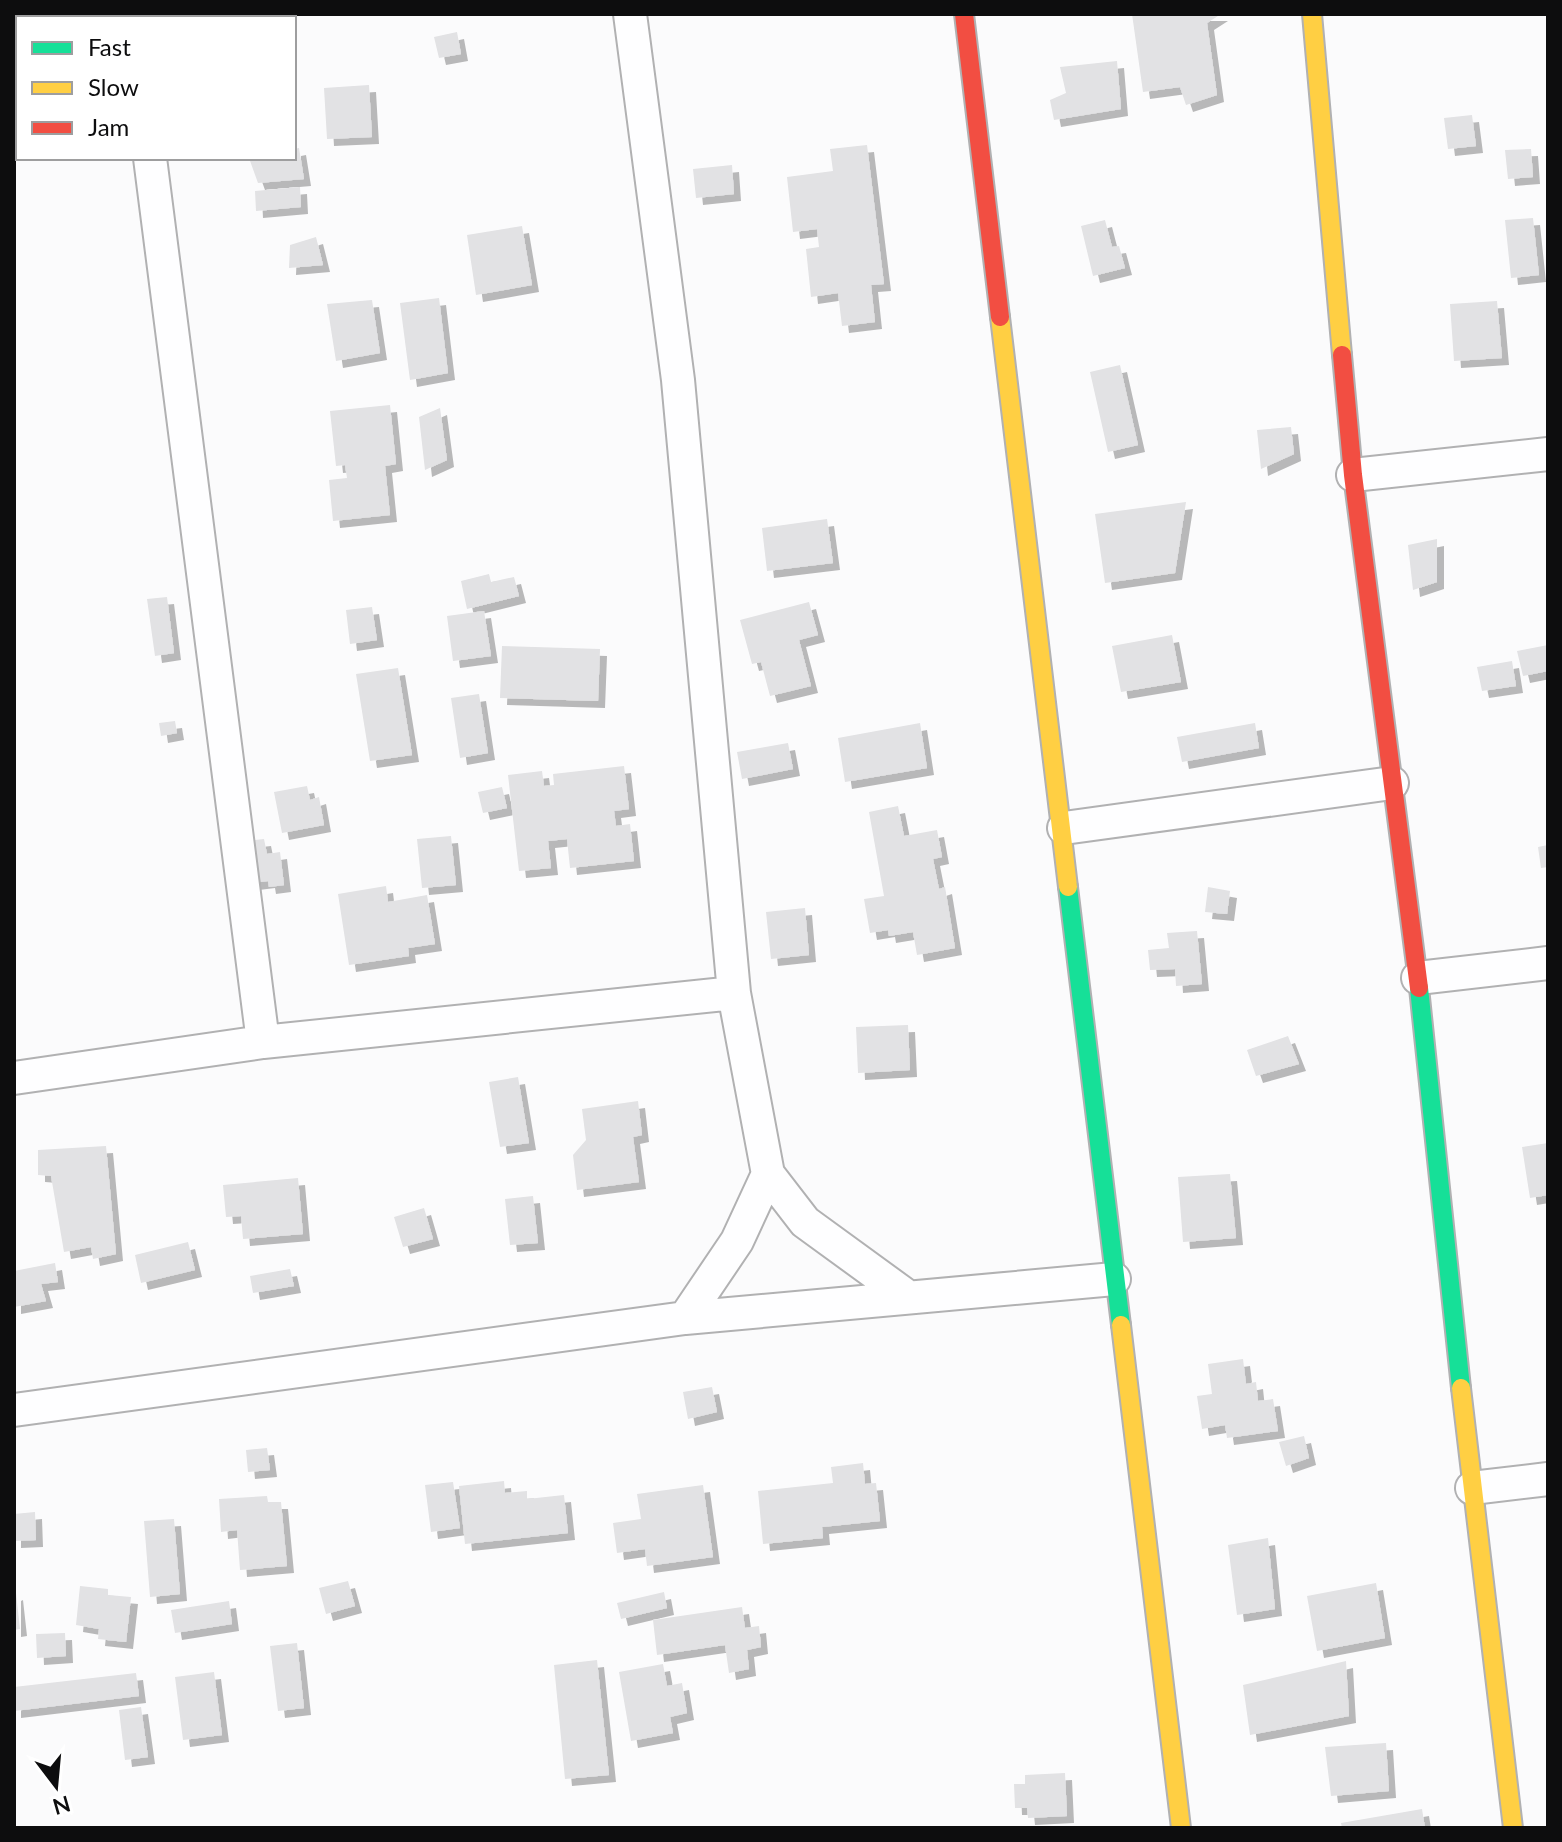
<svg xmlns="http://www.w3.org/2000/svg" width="1562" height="1842" font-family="Lato,sans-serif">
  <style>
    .building { fill: #e2e2e4; filter: url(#shadow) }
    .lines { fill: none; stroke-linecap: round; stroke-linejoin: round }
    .street-casing { stroke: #b1b1b2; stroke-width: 36 }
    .fast-casing { stroke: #b1b1b2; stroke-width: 22 }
    .slow-casing { stroke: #b1b1b2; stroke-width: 22 }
    .jam-casing { stroke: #b1b1b2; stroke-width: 22 }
    .street { stroke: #fefeff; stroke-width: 32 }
    .fast { stroke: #16e098; stroke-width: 18 }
    .slow { stroke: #ffcf43; stroke-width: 18 }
    .jam { stroke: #f24e42; stroke-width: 18 }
  </style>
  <defs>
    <filter id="shadow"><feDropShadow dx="7" dy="7" stdDeviation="0" flood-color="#0004"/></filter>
  </defs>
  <rect width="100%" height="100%" fill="#fbfbfc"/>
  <!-- building -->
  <path class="building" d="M1132 14H1221L1207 23 1217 95 1186 105 1180 87 1143 92Z
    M457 32 461 54 439 58 434 37Z
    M1117 61 1121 109 1054 120 1050 100 1066 93 1060 67Z
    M369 85 372 137 327 139 324 88Z
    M1472 115 1476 146 1448 149 1444 118Z
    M867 145 884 284 871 285 875 322 842 326 838 293 811 297 806 249 819 247 817 229 793 232 787 177 833 171 830 149Z
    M299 148 304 179 258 183 249 158H294V149Z
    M1531 149 1533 177 1508 179 1505 150Z
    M732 165 734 194 696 198 693 169Z
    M300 187 301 207 256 211 255 191Z
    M1533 218 1539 275 1511 278 1505 220Z
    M1105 220 1112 247 1119 246 1125 268 1093 276 1081 226Z
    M522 226 532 285 476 295 467 235Z
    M316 237 323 265 289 268 290 245Z
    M439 298 448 373 410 380 400 303Z
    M372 300 380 353 336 361 327 304Z
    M1497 301 1502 358 1454 361 1450 304Z
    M1120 365 1138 445 1108 452 1090 372Z
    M390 405 396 464 385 466 390 515 333 521 329 480 347 478 345 465 336 466 330 411Z
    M440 408 447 460 425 470 419 417Z
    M1291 427 1294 454 1261 469 1257 430Z
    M1186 502 1175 573 1105 583 1095 514Z
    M827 519 833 563 767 571 762 528Z
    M1437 539V582L1413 590 1408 545Z
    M489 574 491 582 514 577 519 596 467 609 461 581Z
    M167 597 174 653 155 656 147 599Z
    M809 602 818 635 799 640 811 686 770 696 761 662 752 664 740 620Z
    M372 607 377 640 350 644 346 610Z
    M484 611 491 656 453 661 447 616Z
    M1172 635 1181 682 1121 692 1112 646Z
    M1548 645V671L1523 676 1517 651Z
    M502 646 600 649 598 701 500 698Z
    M1512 661 1516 686 1482 691 1477 667Z
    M398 668 412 755 370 761 356 674Z
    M479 694 488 753 460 758 451 698Z
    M175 721 177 733 161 736 159 723Z
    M920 723 927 768 845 782 838 738Z
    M1255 723 1259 748 1182 762 1177 737Z
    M788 743 793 769 742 779 737 752Z
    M624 766 629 809 614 811 616 826 630 824 634 861 570 868 567 839 548 841 551 868 519 871 508 775 542 771 544 786 554 785 553 774Z
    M307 786 310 800 319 797 324 825 282 833 274 792Z
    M502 787 507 808 483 813 478 792Z
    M898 806 904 836 937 830 942 857 933 859 939 889 945 887 955 948 917 955 913 932 889 936 888 930 870 933 864 899 884 896 869 812Z
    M451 836 456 885 422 888 417 839Z
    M264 839 267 854 280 852 284 885 269 887 268 881 243 884 238 842Z
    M1548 845V867L1541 868 1538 847Z
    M386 886 388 902 427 895 435 944 408 948 409 956 349 965 338 894Z
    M1208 887 1230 891 1227 914 1205 912Z
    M805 908 809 955 771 959 766 912Z
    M1197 931 1202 984 1176 986 1175 969 1150 970 1148 950 1169 948 1167 933Z
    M908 1025 910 1070 858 1073 856 1027Z
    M1288 1036 1299 1064 1256 1076 1247 1050Z
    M518 1077 529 1143 500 1147 489 1082Z
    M638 1101 642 1135 633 1137 639 1182 577 1190 573 1155 586 1140 582 1109Z
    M1548 1143V1195L1530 1198 1522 1147Z
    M106 1146 116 1254 93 1259 91 1247 64 1252 51 1176 38 1175V1150Z
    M1230 1174 1236 1238 1183 1242 1178 1177Z
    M298 1178 303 1234 243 1239 241 1216 226 1217 223 1185Z
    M533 1196 538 1243 510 1245 505 1199Z
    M424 1208 433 1239 403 1247 394 1217Z
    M188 1242 195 1270 141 1283 135 1255Z
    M55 1263 58 1282 41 1284 46 1301 14 1307V1271Z
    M290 1269 294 1286 253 1293 250 1276Z
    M1243 1359 1246 1384 1256 1382 1258 1401 1273 1399 1278 1431 1227 1438 1225 1425 1202 1429 1197 1396 1212 1394 1208 1364Z
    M712 1387 717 1412 688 1419 683 1392Z
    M1304 1436 1309 1458 1286 1466 1279 1442Z
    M267 1448 270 1470 248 1472 246 1450Z
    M863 1463 865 1484 876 1483 880 1521 822 1527 823 1538 763 1544 758 1491 833 1483 831 1467Z
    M504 1481 505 1493 527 1491V1499L564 1495 568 1533 465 1544 459 1486Z
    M453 1482 460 1528 431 1532 425 1485Z
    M703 1485 713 1557 647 1566 645 1549 617 1553 613 1523 641 1519 637 1494Z
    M267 1496 268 1502H281L287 1566 240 1570 237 1530 221 1532 219 1499Z
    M35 1512 36 1540 14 1541V1514Z
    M174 1519 180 1594 150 1597 144 1521Z
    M1268 1538 1275 1609 1237 1615 1228 1545Z
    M348 1581 355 1606 326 1614 319 1588Z
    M1376 1583 1385 1638 1317 1651 1307 1596Z
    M80 1586 108 1589V1595L131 1597 126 1642 98 1639 99 1629 76 1625Z
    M664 1592 667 1608 621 1619 617 1603Z
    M16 1593 20 1629 14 1630V1594Z
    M229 1601 232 1624 175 1633 171 1610Z
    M742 1607 745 1628 759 1626 761 1647 747 1650 749 1669 729 1673 725 1645 657 1655 653 1620Z
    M65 1633 66 1656 37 1658 36 1634Z
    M297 1643 304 1708 278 1711 270 1646Z
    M597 1660 609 1775 565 1779 554 1665Z
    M1346 1661 1349 1716 1250 1735 1243 1685Z
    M663 1664 667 1686 682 1683 687 1713 670 1717 673 1733 631 1741 619 1672Z
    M214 1672 222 1735 183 1740 175 1677Z
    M136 1673 139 1696 14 1711V1687Z
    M141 1707 148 1757 125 1760 119 1710Z
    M1386 1743 1389 1791 1331 1796 1325 1747Z
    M1065 1773 1067 1816 1028 1818 1027 1808H1015L1014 1784H1025V1775Z
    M1422 1809 1425 1828H1342L1341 1823Z"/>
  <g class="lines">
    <defs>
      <path id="street" d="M132 14V18
        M630 14 678 380 734 993 768 1174 737 1241 685 1318
        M150 158 263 1042
        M1353 475 1548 454
        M1064 828 1392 783
        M1418 978 1548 963
        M14 1078 263 1042 734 993
        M768 1174 805 1222 908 1297
        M14 1410 685 1318 1114 1279
        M1472 1488 1548 1479"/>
      <path id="fast" d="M1068 887 1121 1325
        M1419 988 1461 1388"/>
      <path id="slow" d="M1312 14 1342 355
        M1000 317 1068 887
        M1121 1325 1181 1828
        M1461 1388 1513 1828"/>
      <path id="jam" d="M964 14 1000 317
        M1342 355 1353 475 1419 988"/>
    </defs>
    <!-- street casing -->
    <use href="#street" class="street-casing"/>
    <!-- fast casing -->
    <use href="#fast" class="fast-casing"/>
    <!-- slow casing -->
    <use href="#slow" class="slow-casing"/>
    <!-- jam casing -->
    <use href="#jam" class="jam-casing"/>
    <!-- street -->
    <use href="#street" class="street"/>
    <!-- fast -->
    <use href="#fast" class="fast"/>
    <!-- slow -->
    <use href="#slow" class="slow"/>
    <!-- jam -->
    <use href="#jam" class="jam"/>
  </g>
  <!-- border -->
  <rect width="1562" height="1842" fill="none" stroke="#0d0d0e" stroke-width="32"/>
  <!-- legend -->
  <rect x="16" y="16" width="280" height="144" fill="#ffffff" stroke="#9e9e9f" stroke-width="2"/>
  <rect x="32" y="42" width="40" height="12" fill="#16e098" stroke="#9e9e9f" stroke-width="2"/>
  <text x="88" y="56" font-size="24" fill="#0d0d0e">Fast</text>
  <rect x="32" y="82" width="40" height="12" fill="#ffcf43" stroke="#9e9e9f" stroke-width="2"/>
  <text x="88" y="96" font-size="24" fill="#0d0d0e">Slow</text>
  <rect x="32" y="122" width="40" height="12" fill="#f24e42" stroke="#9e9e9f" stroke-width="2"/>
  <text x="88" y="136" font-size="24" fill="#0d0d0e">Jam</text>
  <!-- north arrow -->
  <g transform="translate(56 1786) rotate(164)" stroke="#ffffff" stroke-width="6" paint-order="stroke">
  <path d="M0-6L14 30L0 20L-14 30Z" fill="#0d0d0e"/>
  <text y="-12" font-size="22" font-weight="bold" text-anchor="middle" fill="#0d0d0e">N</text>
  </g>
</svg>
